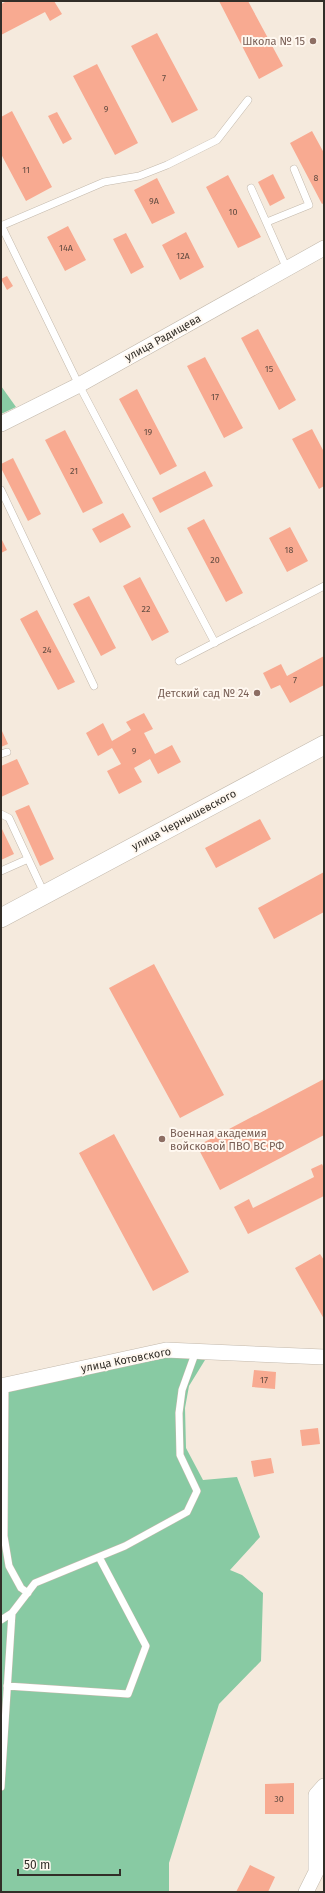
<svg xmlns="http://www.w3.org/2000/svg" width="325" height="1893" font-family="'Fira Sans',sans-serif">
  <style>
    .green { fill: #88caa3 }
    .building { fill: #f8aa91 }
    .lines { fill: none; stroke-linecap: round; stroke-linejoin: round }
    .service-casing { stroke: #c3b9ac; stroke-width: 8 }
    .minor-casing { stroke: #c3b9ac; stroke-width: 16 }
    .tertiary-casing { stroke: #c3b9ac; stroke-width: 20 }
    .service { stroke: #fff; stroke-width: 7 }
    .minor { stroke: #fff; stroke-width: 15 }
    .tertiary { stroke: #fff; stroke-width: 19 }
    .education-dot { fill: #8d6e63; stroke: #fff8f0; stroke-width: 1.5 }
    .labels { text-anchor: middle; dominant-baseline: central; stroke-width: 4; stroke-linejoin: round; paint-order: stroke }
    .number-label { font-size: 9px; fill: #644d42 }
    .education-label { font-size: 11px; fill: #785e54; stroke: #fff8f0; text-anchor: end }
    .street-label { font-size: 11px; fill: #322e28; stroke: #fff8f0 }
  </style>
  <rect width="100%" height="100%" fill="#f5eadd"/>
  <!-- green -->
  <path class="green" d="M1 386 16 407 1 414Z
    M167 1355 205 1360 189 1386 185 1408 186 1448 203 1480 237 1477 260 1537 230 1570 242 1575 263 1593 261 1661 219 1704 169 1863V1892H1V1392Z"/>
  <!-- building -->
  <path class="building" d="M7 1H54L62 14 50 21 45 12 1 35V4Z
    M219 1H248L283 66 259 79Z
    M157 33 198 110 172 123 131 46Z
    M97 64 138 143 115 155 73 76Z
    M12 111 52 187 26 201 1 154V117Z
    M57 112 72 139 63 144 48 116Z
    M312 131 324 153V203L322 204 290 143Z
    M273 174 285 198 270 206 258 182Z
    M228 175 261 237 238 248 206 187Z
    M157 178 175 213 152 224 134 190Z
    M68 226 86 260 65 271 47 237Z
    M186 232 204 267 180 280 162 245Z
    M126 233 144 267 131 274 113 239Z
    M7 276 13 286 7 290 1 279Z
    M258 329 296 400 279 410 241 338Z
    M205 357 243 428 224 438 187 366Z
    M137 389 177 466 160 475 119 399Z
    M312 429 324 452V486L319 489 292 439Z
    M65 430 103 503 83 513 45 440Z
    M13 458 41 514 28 521 1 468V464Z
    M205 471 213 486 160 513 152 498Z
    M123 513 131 527 100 543 92 529Z
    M204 519 243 593 226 602 187 528Z
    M290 527 308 561 287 572 269 538Z
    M1 538 7 550 1 553Z
    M140 577 169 632 152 641 123 586Z
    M89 596 116 648 101 656 73 604Z
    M37 610 75 682 58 690 20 619Z
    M324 656V685L290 703 280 685 271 689 263 673 281 664 287 676Z
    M144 713 153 729 144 733 155 754 172 745 181 762 158 774 150 759 134 768 142 782 119 794 107 771 121 764 112 748 98 756 86 733 103 723 112 741 131 730 126 722Z
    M1 731H2L8 744 1 747Z
    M17 759 29 784 1 797V766Z
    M29 805 54 859 40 866 15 811Z
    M260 819 271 839 216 868 205 848Z
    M1 827 14 854 1 860Z
    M324 872V912L274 939 258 908Z
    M154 964 224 1095 180 1118 109 988Z
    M324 1079V1135L220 1190 197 1146Z
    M114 1134 189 1272 153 1291 79 1153Z
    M322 1164 324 1168V1196L248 1234 234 1207 249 1199 253 1208 314 1177 311 1169Z
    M320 1254 324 1260V1319L295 1268Z
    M254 1370 276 1372 275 1389 252 1387Z
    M318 1428 320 1444 302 1446 300 1430Z
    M271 1458 274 1473 254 1477 251 1461Z
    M294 1783V1814H265V1784Z
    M250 1865 275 1877 268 1892H236Z"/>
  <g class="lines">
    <defs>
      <path id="service" d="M251 188 287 269
        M267 222 309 205 294 169
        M1 225 79 385 215 643
        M1 226 104 182 139 176 167 165 217 140 248 100
        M1 490 94 686
        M179 661 324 586
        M1 754 7 752
        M1 814 9 818 44 893
        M1 871 28 859
        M5 1385 4 1536 9 1566 21 1588 28 1593
        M1 1620 12 1613
        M7 1686 128 1694 146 1646 99 1557
        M1 1787 12 1613 35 1583 125 1546 187 1512 197 1491 180 1455 179 1413 182 1390 196 1351"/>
      <path id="minor" d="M1 424 79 385 324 248
        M1 1386 166 1350 324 1357
        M306 1892 316 1872V1795L324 1786"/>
      <path id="tertiary" d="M1 918 324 745"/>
    </defs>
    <!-- service casing -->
    <use href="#service" class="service-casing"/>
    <!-- minor casing -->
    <use href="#minor" class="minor-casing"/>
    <!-- tertiary casing -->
    <use href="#tertiary" class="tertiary-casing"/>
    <!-- service -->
    <use href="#service" class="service"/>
    <!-- minor -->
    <use href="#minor" class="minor"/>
    <!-- tertiary -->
    <use href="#tertiary" class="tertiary"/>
  </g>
  <!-- markers -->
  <g class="education-dot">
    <circle cx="313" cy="41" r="4"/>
    <circle cx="257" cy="693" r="4"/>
    <circle cx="162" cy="1139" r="4"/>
  </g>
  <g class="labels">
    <!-- number labels -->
    <g class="number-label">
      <text x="164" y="78">7</text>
      <text x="106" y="109">9</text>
      <text x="26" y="170">11</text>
      <text x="316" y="178">8</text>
      <text x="154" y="201">9А</text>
      <text x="233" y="212">10</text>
      <text x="66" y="248">14А</text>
      <text x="183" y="256">12А</text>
      <text x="269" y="369">15</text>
      <text x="215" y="397">17</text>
      <text x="148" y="432">19</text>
      <text x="74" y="471">21</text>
      <text x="289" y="550">18</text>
      <text x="215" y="560">20</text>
      <text x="146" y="609">22</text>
      <text x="47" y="650">24</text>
      <text x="295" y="680">7</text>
      <text x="134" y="751">9</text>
      <text x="264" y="1380">17</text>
      <text x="279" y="1799">30</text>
    </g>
    <!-- education labels -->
    <g class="education-label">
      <text x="305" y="41">Школа № 15</text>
      <text x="249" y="693">Детский сад № 24</text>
      <text x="170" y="1133" text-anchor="start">Военная академия<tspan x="170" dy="13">войсковой ПВО ВС РФ</tspan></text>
    </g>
    <!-- street labels -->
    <g class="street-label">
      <text transform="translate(163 338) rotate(-29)">улица Радищева</text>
      <text transform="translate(184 820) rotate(-28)">улица Чернышевского</text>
      <text transform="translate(126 1360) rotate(-11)">улица Котовского</text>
    </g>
  </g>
  <!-- border -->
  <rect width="325" height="1893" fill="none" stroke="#322e28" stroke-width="4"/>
  <!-- scale -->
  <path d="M18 1869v6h102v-6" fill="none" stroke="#322e28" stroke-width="2"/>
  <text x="24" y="1869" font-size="12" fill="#322e28" stroke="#fff8f0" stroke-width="3" paint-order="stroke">50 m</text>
</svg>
